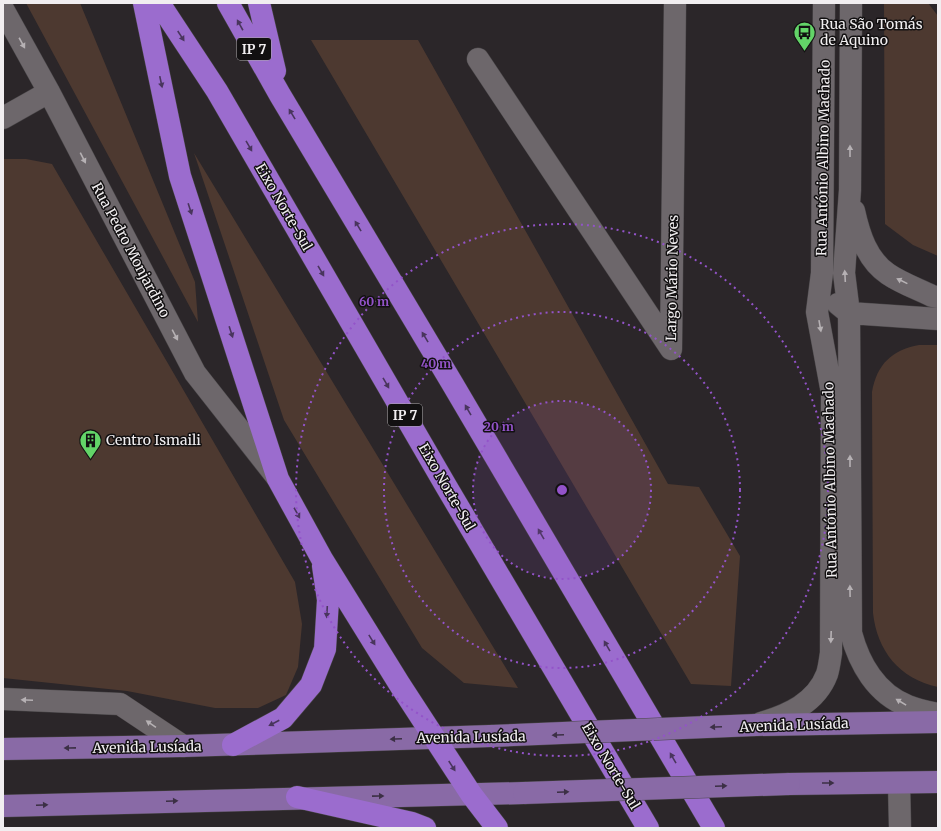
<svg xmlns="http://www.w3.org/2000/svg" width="941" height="831" font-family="Merriweather,serif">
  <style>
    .green { fill: #4d3930 }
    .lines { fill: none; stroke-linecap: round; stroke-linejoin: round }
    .minor-casing { stroke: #484547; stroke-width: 23 }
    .major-casing { stroke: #484547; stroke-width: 23 }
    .highway-casing { stroke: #484547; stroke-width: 23 }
    .minor { stroke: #6d676b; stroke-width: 22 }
    .major { stroke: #896aa6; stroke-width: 22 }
    .highway { stroke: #9b6cce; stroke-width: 22 }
    .major-bridge-casing { stroke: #484547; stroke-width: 23; stroke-linecap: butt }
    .major-bridge { stroke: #896aa6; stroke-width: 22 }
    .oneway { fill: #49355d }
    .oneway2 { fill: #b6b1b4 }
    .oneway3 { fill: #3c3045 }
    .ring { fill: none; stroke: #9353c9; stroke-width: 2; stroke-dasharray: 2 4 }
    .labels { text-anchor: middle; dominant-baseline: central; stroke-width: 3; stroke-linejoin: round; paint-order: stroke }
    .shield { fill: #121011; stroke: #aeabad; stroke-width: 1 }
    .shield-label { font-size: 13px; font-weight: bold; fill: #f1eef0 }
    .poi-label { font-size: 14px; fill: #f1eef0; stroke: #121011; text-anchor: start }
    .street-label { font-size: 14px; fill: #f1eef0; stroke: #121011 }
    .centre { fill: #9353c9; stroke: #121011; stroke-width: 2 }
    .ring-label { font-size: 12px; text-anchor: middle; font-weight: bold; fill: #9353c9; stroke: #121011; stroke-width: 3; stroke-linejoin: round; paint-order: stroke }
  </style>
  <rect width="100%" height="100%" fill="#2b2629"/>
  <!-- green -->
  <path class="green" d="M26 3H80L195 282 198 322Z
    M884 3H928L938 16V256L913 245 885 224Z
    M311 40H418L668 484 699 487 740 556 731 686 691 684Z
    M194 153 518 688 464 683 422 648 284 420Z
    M3 159H26L52 164 295 582 302 624 298 667 286 695 258 708H215L127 691 3 678Z
    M919 345H938V687C899 679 877 650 873 613L872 392C877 364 892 350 919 345Z"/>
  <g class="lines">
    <defs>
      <path id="minor" d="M851 3 850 190 844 273 849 313 851 633C859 663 876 694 908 706 917 710 928 712 938 714
        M3 9 49 92 195 373 276 476
        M478 59 671 349 675 3
        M3 118 49 92
        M854 211C859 234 867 260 888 274 901 283 918 289 932 296L938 297
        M838 304 849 313 938 319
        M3 699 120 704 183 746
        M761 723C788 715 816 703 827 674 829 668 830 659 831 653L832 393 817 312 822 273 824 3
        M899 783 900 828"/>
      <path id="major" d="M755 725 938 722
        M3 749 183 746 491 736
        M789 784 938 782
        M3 806 524 793"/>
      <path id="highway" d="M144 3 180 176 278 479 322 559 400 685 471 794 497 828
        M159 3 217 91 446 486 648 828
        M228 3 280 95 452 383 714 828
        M259 3 275 71
        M233 745 283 718 311 685 325 649 328 600 323 566
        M297 797 412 823 425 828"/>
    </defs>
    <!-- minor casing -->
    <use href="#minor" class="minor-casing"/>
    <!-- major casing -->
    <use href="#major" class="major-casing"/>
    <!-- highway casing -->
    <use href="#highway" class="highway-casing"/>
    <!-- minor -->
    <use href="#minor" class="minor"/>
    <!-- major -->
    <use href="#major" class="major"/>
    <!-- highway -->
    <use href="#highway" class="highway"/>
    <defs>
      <path id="major-bridge" d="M491 736 755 725
        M524 793 789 784"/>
    </defs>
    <!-- major-bridge casing -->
    <use href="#major-bridge" class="major-bridge-casing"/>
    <!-- major-bridge -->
    <use href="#major-bridge" class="major-bridge"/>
  </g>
  <!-- one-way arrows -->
  <defs><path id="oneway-solid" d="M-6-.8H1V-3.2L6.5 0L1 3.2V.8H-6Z"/></defs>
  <g class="oneway">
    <use href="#oneway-solid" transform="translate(240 25) rotate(-119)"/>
    <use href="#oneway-solid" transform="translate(181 36) rotate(57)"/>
    <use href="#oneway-solid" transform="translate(161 82) rotate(78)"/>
    <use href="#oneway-solid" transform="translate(292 114) rotate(-121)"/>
    <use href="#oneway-solid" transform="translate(249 146) rotate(60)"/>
    <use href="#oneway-solid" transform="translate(190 209) rotate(72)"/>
    <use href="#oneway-solid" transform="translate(358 226) rotate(-121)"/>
    <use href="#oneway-solid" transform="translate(321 271) rotate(60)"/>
    <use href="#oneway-solid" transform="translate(231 332) rotate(72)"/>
    <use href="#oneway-solid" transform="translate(425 337) rotate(-121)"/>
    <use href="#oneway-solid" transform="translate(386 383) rotate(60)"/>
    <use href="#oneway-solid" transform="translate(468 410) rotate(-120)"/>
    <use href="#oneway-solid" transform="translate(297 513) rotate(61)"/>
    <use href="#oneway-solid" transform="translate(541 534) rotate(-120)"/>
    <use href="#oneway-solid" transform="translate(327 612) rotate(93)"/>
    <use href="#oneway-solid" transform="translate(372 640) rotate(58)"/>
    <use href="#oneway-solid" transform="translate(607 646) rotate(-120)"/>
    <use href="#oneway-solid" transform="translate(274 723) rotate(152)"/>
    <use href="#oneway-solid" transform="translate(673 758) rotate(-120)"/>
    <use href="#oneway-solid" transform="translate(452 766) rotate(57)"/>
  </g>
  <g class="oneway2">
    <use href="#oneway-solid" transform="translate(22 43) rotate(61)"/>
    <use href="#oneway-solid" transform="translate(850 151) rotate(-90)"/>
    <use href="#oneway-solid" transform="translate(83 158) rotate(63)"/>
    <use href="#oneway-solid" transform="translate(845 276) rotate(-93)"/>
    <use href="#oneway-solid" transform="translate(902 281) rotate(-154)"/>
    <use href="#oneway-solid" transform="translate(820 326) rotate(80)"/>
    <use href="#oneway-solid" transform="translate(175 335) rotate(62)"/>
    <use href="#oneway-solid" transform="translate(850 461) rotate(-90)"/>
    <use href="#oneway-solid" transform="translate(850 591) rotate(-91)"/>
    <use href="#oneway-solid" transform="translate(831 637) rotate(92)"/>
    <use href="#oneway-solid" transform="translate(27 700) rotate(-178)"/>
    <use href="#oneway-solid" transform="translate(901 702) rotate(-149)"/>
    <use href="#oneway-solid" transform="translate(151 724) rotate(-146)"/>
  </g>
  <g class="oneway3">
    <use href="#oneway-solid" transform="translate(716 727) rotate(177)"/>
    <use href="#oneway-solid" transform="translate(558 735) rotate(177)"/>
    <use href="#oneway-solid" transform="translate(396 739) rotate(177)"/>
    <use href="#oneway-solid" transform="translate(70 748) rotate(179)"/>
    <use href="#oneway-solid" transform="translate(828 783)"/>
    <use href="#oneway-solid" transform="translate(721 786) rotate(-2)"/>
    <use href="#oneway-solid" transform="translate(563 792) rotate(-2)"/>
    <use href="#oneway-solid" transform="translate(378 796) rotate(-1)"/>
    <use href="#oneway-solid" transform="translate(172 801) rotate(-2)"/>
    <use href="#oneway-solid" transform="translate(42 805) rotate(-2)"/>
  </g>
  <!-- distance rings -->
  <circle cx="562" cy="490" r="89" fill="#9353c9" fill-opacity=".12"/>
  <g class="ring">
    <circle cx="562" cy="490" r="89"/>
    <circle cx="562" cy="490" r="178"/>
    <circle cx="562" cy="490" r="266"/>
  </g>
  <!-- icons -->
  <defs>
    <symbol id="bus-pin" viewBox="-11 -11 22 30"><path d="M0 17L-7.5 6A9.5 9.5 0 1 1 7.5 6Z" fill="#63d468" stroke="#121011"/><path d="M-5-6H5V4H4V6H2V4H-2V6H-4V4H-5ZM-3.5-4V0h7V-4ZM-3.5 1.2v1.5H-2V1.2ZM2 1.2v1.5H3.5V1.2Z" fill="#111"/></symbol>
    <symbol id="building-pin" viewBox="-11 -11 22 30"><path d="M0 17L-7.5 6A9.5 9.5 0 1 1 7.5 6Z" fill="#63d468" stroke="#121011"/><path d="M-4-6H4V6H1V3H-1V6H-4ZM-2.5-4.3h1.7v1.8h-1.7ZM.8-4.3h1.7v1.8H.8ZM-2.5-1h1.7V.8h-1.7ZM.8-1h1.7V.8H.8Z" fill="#111"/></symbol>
  </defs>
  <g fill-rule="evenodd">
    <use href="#bus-pin" x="792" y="20" width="25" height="34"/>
    <use href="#building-pin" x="78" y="428" width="25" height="34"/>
  </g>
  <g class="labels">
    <!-- shield labels -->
    <g class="shield">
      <rect x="237" y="38" width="34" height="22" rx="3"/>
      <rect x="388" y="404" width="34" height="22" rx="3"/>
    </g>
    <g class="shield-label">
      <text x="254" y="49">IP 7</text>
      <text x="405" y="415">IP 7</text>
    </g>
    <!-- poi labels -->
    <g class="poi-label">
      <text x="820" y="24">Rua São Tomás<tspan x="820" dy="16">de Aquino</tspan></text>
      <text x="106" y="440">Centro Ismaili</text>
    </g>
    <!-- street labels -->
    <g class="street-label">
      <text transform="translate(823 158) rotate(-89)">Rua António Albino Machado</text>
      <text transform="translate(284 207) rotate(60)">Eixo Norte-Sul</text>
      <text transform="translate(131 250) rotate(62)">Rua Pedro Monjardino</text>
      <text transform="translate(672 278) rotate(-89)">Largo Mário Neves</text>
      <text transform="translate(830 480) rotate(-91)">Rua António Albino Machado</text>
      <text transform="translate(447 487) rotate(60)">Eixo Norte-Sul</text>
      <text transform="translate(794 725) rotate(-2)">Avenida Lusíada</text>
      <text transform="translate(471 737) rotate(-1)">Avenida Lusíada</text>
      <text transform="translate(147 747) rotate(-1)">Avenida Lusíada</text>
      <text transform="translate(611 766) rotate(59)">Eixo Norte-Sul</text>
    </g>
  </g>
  <circle cx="562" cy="490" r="6" class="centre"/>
  <g class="ring-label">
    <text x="374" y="306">60 m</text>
    <text x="436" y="368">40 m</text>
    <text x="499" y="431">20 m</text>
  </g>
  <!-- border -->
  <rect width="941" height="831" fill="none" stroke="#f1eef0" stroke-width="8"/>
</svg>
